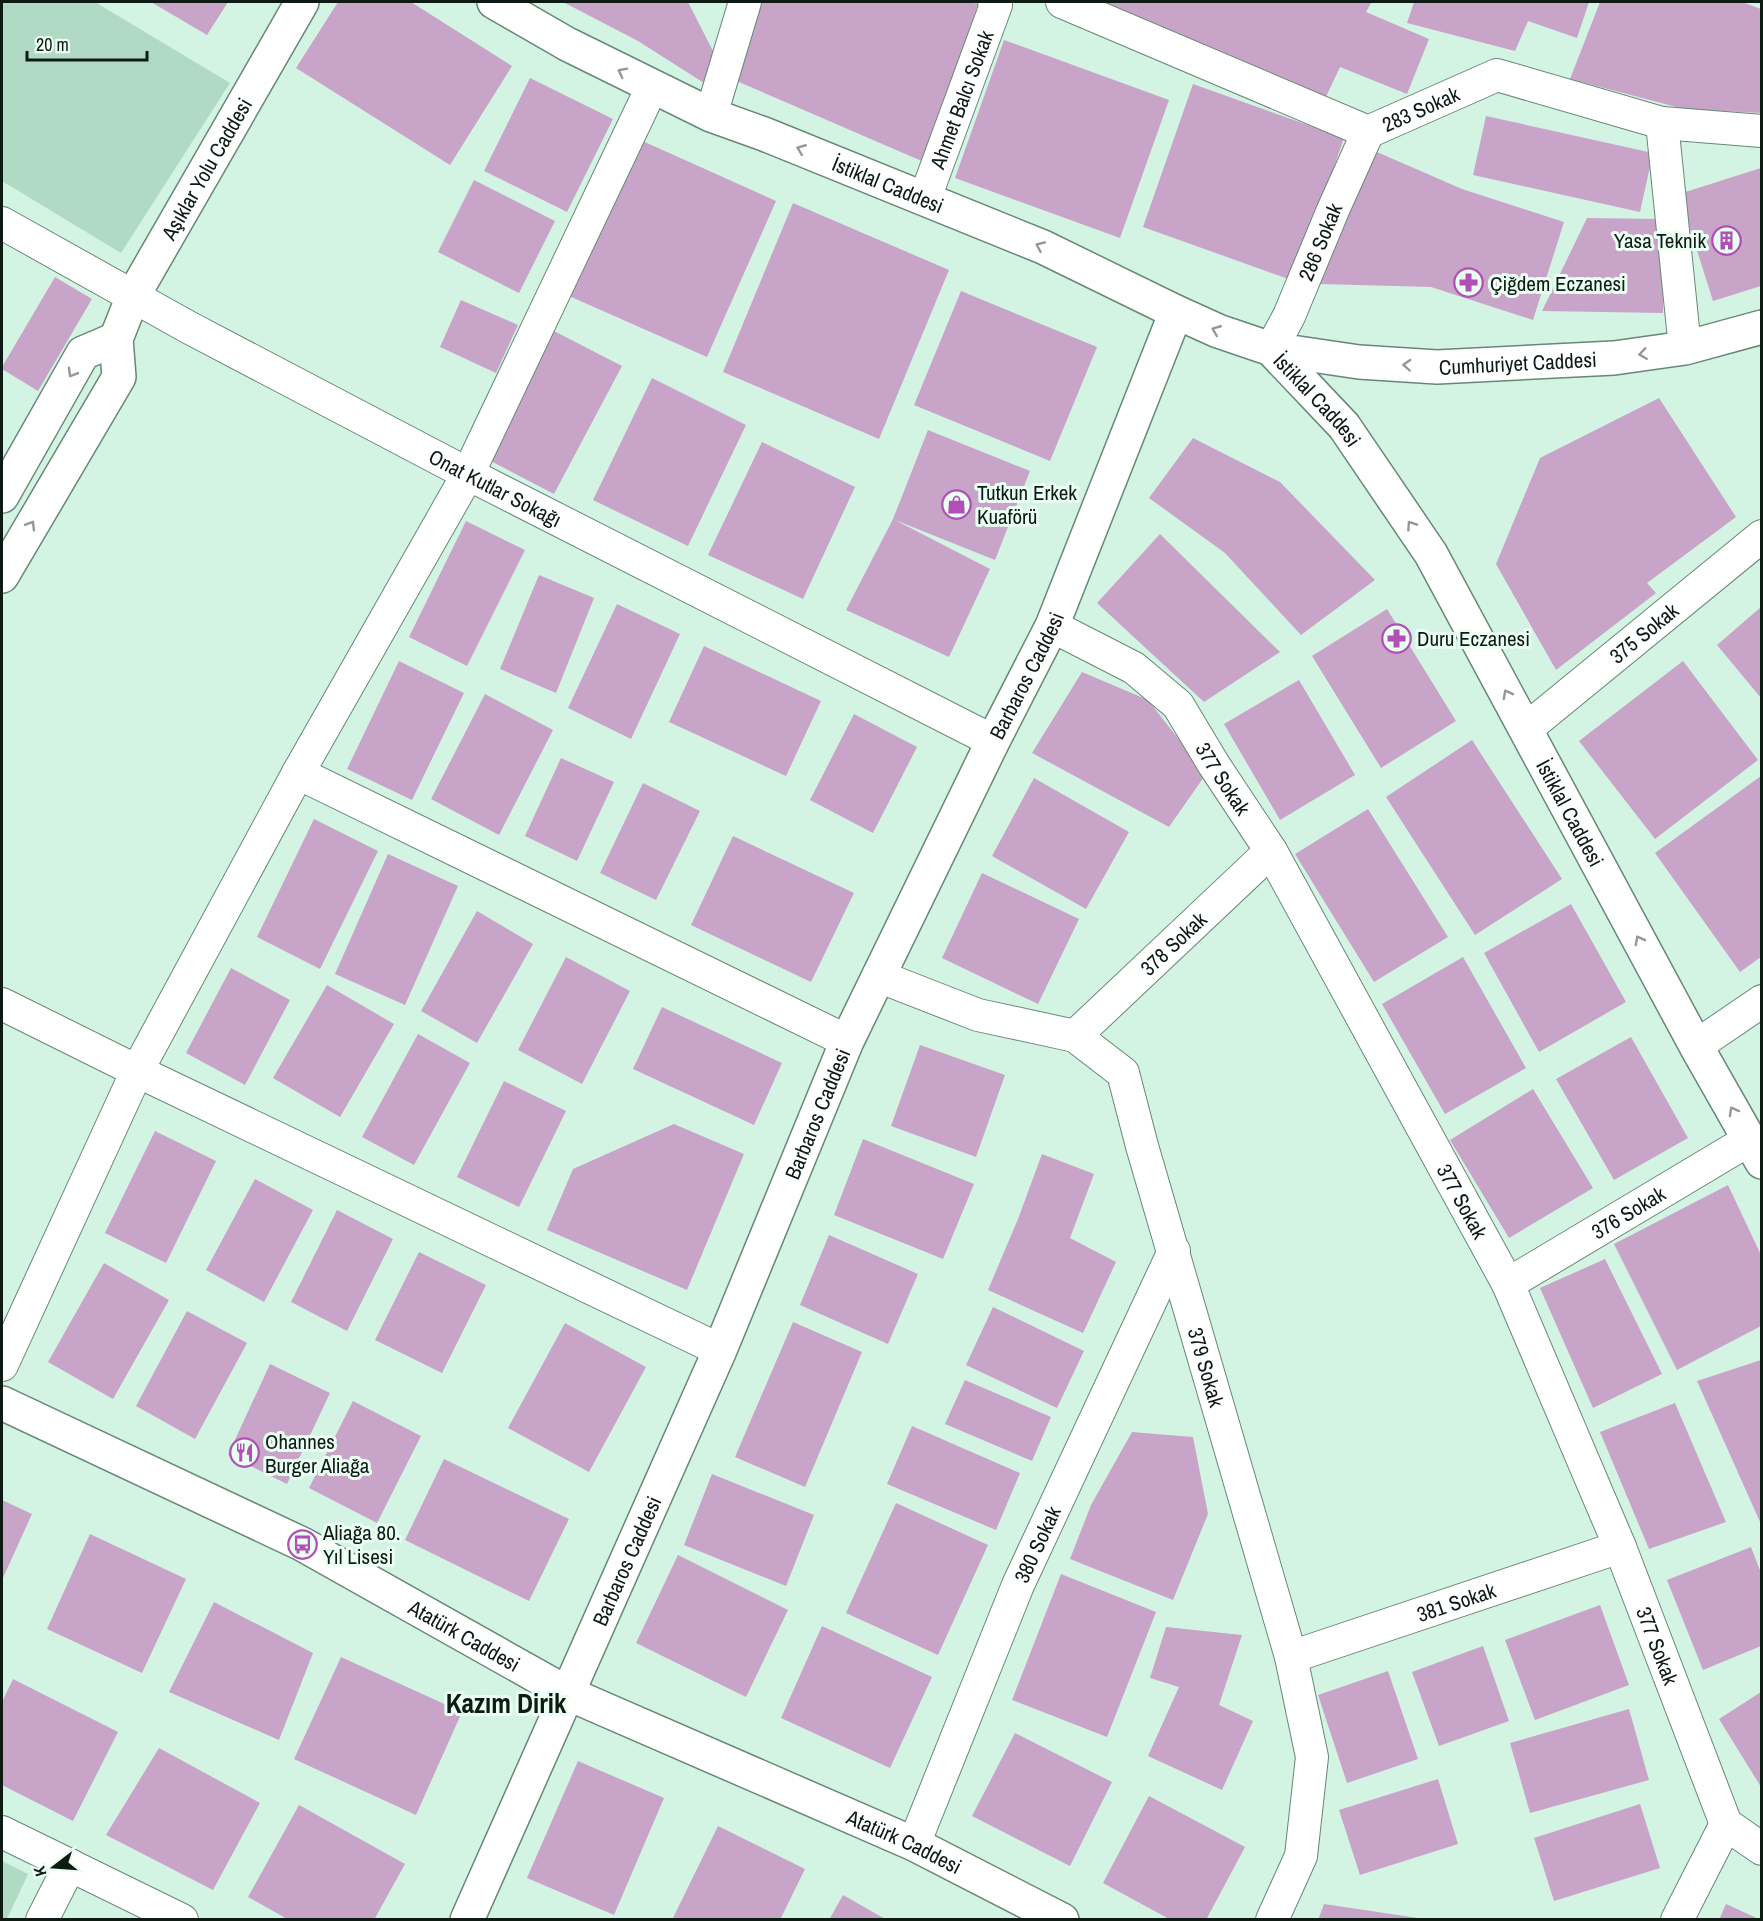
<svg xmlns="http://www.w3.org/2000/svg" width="1763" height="1921" font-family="'Archivo Narrow',sans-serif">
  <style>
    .green { fill: #b1dac5 }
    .building { fill: #c9a4c9 }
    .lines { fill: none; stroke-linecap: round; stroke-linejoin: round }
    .minor-casing { stroke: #688777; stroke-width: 34 }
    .tertiary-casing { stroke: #688777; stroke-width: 36 }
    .minor { stroke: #fff; stroke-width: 32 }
    .tertiary { stroke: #fff; stroke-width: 33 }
    .oneway { stroke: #939895 }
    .labels { text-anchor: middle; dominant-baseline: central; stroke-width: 6; stroke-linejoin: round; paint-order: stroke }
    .street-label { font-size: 21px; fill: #0e1a14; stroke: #eafef3 }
    .poi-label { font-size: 21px; fill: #0e1a14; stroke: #eafef3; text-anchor: start }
    .district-label { font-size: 27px; font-weight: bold; fill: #0e1a14; stroke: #eafef3 }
  </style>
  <rect width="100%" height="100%" fill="#d3f4e3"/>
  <!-- green -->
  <path class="green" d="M2 2H95L230 83 121 253 2 181Z
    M2 1861 28 1874 7 1919H2Z"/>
  <!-- building -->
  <path class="building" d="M151 2H228L207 35Z
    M338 2H411L512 66 450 165 296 68Z
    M563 2H688L714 53 704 83 638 41Z
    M753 2H969L978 4 924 162 732 79Z
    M1102 2H1366L1371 3 1366 12 1429 39 1407 94 1340 67 1325 99Z
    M1414 2H1589L1577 38 1528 21 1515 51 1407 23Z
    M1600 2H1742L1761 9V113L1684 109 1570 79Z
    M1004 40 1169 100 1120 238 955 178Z
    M530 78 613 119 567 212 484 171Z
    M1193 84 1344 138 1294 281 1143 227Z
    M1486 116 1653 153 1640 212 1473 175Z
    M638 139 776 201 707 357 569 296Z
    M1370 149 1462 189 1564 222 1533 320 1431 287 1319 284Z
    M1761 168V286L1713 301 1679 194Z
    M474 180 555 221 519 293 438 252Z
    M793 203 949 270 879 439 723 372Z
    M1587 218 1664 219 1663 313 1542 311Z
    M55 277 92 299 38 391 2 369V367Z
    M961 291 1097 347 1050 461 914 405Z
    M461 300 518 325 496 373 440 347Z
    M554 331 622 366 554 494 487 459Z
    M652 378 746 425 688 546 593 500Z
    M1659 398 1736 517 1647 583 1656 593 1556 670 1496 564 1540 458Z
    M928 430 1030 471 995 560 895 520 990 569 949 657 846 610 893 519Z
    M1193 438 1280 482 1375 580 1301 635 1225 553 1149 498Z
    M762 442 855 487 803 599 708 555Z
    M466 521 525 550 467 666 409 637Z
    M1160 534 1280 652 1204 702 1097 603Z
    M539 575 594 598 556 693 500 669Z
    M617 604 680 634 631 739 568 708Z
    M1761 607V698L1717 645Z
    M1387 609 1456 721 1381 768 1312 656Z
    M704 646 821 701 786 776 669 722Z
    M399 661 464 693 412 800 347 769Z
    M1683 661 1758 760 1655 839 1579 741Z
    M1082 672 1148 700 1206 774 1169 827 1032 753Z
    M1299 680 1355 775 1280 820 1224 724Z
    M485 694 553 730 499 835 431 799Z
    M854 714 917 747 873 833 810 800Z
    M1472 740 1562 879 1475 935 1386 797Z
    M561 758 614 782 577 861 525 836Z
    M1761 776V957L1740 972 1655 853Z
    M1034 778 1129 832 1086 909 992 856Z
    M643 783 700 811 656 900 600 873Z
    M1368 809 1448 937 1374 982 1295 854Z
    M314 819 378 851 320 969 257 937Z
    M733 836 854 893 811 982 691 925Z
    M388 854 458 886 405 1005 335 974Z
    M982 873 1079 919 1038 1004 942 958Z
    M1571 904 1626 1002 1539 1052 1484 953Z
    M477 911 533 944 477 1043 421 1011Z
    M566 957 630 991 582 1084 518 1050Z
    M1463 957 1526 1068 1445 1114 1382 1004Z
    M231 968 290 1000 245 1085 186 1053Z
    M327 985 394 1024 340 1117 273 1078Z
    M662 1007 782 1063 754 1125 633 1069Z
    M418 1034 470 1063 414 1165 362 1137Z
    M1631 1037 1688 1138 1614 1180 1556 1079Z
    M920 1045 1005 1075 976 1157 891 1126Z
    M504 1081 566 1111 519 1207 457 1177Z
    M1533 1089 1593 1188 1509 1238 1450 1140Z
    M674 1124 744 1154 687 1290 547 1230 573 1169Z
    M155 1131 216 1161 166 1263 105 1233Z
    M863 1139 974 1184 943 1259 834 1215Z
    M1042 1154 1094 1174 1070 1238 1116 1262 1083 1333 988 1290 1018 1219Z
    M255 1179 313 1210 264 1302 206 1270Z
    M1728 1185 1761 1255V1326L1677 1370 1614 1244Z
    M337 1210 393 1239 347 1331 291 1302Z
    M829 1235 918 1274 888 1344 800 1305Z
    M419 1252 486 1285 442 1373 375 1340Z
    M1605 1259 1662 1374 1593 1408 1540 1288Z
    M104 1263 169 1300 113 1399 48 1362Z
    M993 1307 1084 1351 1057 1408 966 1365Z
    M187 1311 247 1343 195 1439 136 1406Z
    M793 1322 862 1352 805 1487 735 1457Z
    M565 1323 646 1367 589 1472 508 1428Z
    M1761 1360V1524L1697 1381Z
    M270 1364 330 1393 287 1484 228 1455Z
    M965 1380 1051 1417 1032 1461 945 1424Z
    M353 1401 421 1436 377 1523 309 1488Z
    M1675 1403 1726 1522 1649 1549 1600 1432Z
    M912 1426 1020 1473 996 1530 887 1484Z
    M1132 1432 1193 1437 1208 1514 1173 1600 1070 1559 1091 1505Z
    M444 1459 569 1519 529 1601 405 1540Z
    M712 1474 814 1515 786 1586 684 1545Z
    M2 1500 32 1514 2 1580Z
    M896 1503 988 1545 938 1655 846 1613Z
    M90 1534 186 1579 142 1673 47 1629Z
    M1751 1547 1761 1573V1646L1703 1670 1667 1580Z
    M678 1555 788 1610 746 1697 636 1643Z
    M1061 1574 1156 1612 1107 1737 1012 1700Z
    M214 1602 313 1653 279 1740 169 1692Z
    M1600 1605 1629 1685 1535 1720 1505 1640Z
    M822 1626 932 1677 890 1768 781 1718Z
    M1166 1627 1242 1635 1219 1705 1253 1721 1222 1790 1148 1756 1179 1687 1150 1678Z
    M1483 1646 1509 1721 1439 1746 1412 1672Z
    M341 1657 462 1712 416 1815 294 1759Z
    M1388 1671 1418 1759 1347 1783 1318 1695Z
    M13 1679 118 1732 73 1821 2 1785V1702Z
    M1761 1692V1787L1719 1719Z
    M1629 1709 1649 1780 1530 1813 1510 1743Z
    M1015 1733 1112 1782 1070 1866 972 1816Z
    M159 1748 260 1803 213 1890 106 1835Z
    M578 1761 664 1798 614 1915 527 1878Z
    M1438 1779 1458 1844 1360 1875 1339 1810Z
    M1149 1796 1245 1847 1206 1920H1171L1103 1883Z
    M1640 1804 1660 1868 1554 1901 1534 1838Z
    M299 1805 405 1864 374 1920H289L248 1897Z
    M718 1826 805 1869 780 1920H672Z
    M843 1895 887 1920H829Z
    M1324 1904 1418 1918V1920H1318Z
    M1726 1904 1761 1920H1719Z"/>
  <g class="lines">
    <defs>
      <g id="minor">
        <path id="s1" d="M1062 2 1368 132 1497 75 1662 123 1762 131"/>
        <path d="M711 115 745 2"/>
        <path d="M1662 123 1685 348"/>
        <path id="s2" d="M925 198 996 5 994 2"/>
        <path id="s3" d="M2 223 188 327 468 474 993 741"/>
        <path id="s4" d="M1271 349 1289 316 1333 210 1368 132"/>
        <path id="s5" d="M1052 626 1134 668 1178 705 1214 765 1271 851 1508 1284 1620 1547 1726 1824 1762 1849"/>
        <path id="s6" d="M1526 729 1762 536"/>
        <path d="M298 773 847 1041"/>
        <path id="s7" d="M878 976 978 1015 1075 1036 1123 1073 1142 1146 1291 1657 1312 1757 1301 1856 1272 1920"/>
        <path d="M2 1004 137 1071 720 1350"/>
        <path id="s8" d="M1075 1036 1271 851"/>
        <path d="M1696 1046 1762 1001"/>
        <path id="s9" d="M1508 1284 1749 1140"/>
        <path d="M2 1365 137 1071 298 773 468 474 652 87"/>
        <path id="s10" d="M1291 1657 1620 1547"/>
        <path d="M2 1832 182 1920"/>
        <path id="s11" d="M914 1844 1018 1585 1174 1251"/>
        <path d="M42 1920 70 1865"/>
        <path d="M1677 1920 1726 1824"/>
      </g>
      <g id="tertiary">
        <path id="s12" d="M494 2 567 44 711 115 764 134 1043 247 1176 312 1218 331 1271 349 1344 426 1431 554 1696 1046 1762 1162"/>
        <path id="s13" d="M1271 349 1359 362 1437 367 1614 358 1685 348 1762 327"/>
        <path d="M2 496 83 353 116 339"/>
        <path id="s14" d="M2 576 119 377 116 339 133 296 302 2"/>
        <path id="s15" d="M2 1403 302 1544 567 1693 914 1844 1062 1920"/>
        <path id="s16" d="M467 1920 720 1350 847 1041 993 741 1052 626 1176 312"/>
      </g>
    </defs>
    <!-- minor casing -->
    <use href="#minor" class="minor-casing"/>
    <!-- tertiary casing -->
    <use href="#tertiary" class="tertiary-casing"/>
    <!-- minor -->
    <use href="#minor" class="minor"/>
    <!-- tertiary -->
    <use href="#tertiary" class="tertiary"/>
  </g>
  <!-- one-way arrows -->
  <defs><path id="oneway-chevron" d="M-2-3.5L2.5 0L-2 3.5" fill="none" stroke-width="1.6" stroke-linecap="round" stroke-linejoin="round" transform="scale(1.5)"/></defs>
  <g class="oneway">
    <use href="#oneway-chevron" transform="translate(622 72) rotate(-153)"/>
    <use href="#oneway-chevron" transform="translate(801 149) rotate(-158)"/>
    <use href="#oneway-chevron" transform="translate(1040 246) rotate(-156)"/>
    <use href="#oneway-chevron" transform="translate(1216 330) rotate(-158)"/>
    <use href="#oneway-chevron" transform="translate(1643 354) rotate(172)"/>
    <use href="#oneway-chevron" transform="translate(1407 365) rotate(-177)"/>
    <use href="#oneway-chevron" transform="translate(72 373) rotate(120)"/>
    <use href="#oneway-chevron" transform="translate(31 525) rotate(-59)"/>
    <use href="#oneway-chevron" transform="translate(1411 525) rotate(-124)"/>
    <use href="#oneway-chevron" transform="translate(1507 694) rotate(-118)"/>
    <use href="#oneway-chevron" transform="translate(1639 940) rotate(-118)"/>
    <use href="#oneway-chevron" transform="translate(1733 1111) rotate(-119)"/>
  </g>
  <!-- icons -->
  <defs>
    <symbol id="building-ring" viewBox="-11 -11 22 22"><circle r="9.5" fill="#eafef3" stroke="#b24fb6" stroke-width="1.5"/><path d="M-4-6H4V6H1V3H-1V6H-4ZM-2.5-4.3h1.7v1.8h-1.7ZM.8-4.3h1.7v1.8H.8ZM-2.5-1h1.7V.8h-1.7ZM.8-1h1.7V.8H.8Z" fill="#b24fb6"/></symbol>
    <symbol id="pharmacy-ring" viewBox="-11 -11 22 22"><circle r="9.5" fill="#eafef3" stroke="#b24fb6" stroke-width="1.5"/><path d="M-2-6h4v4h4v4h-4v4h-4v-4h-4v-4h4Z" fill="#b24fb6"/></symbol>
    <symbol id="shop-ring" viewBox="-11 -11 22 22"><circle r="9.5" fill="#eafef3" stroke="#b24fb6" stroke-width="1.5"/><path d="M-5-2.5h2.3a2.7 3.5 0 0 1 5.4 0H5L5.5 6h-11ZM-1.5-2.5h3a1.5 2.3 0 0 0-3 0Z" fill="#b24fb6"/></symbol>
    <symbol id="restaurant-ring" viewBox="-11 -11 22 22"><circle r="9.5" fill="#eafef3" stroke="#b24fb6" stroke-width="1.5"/><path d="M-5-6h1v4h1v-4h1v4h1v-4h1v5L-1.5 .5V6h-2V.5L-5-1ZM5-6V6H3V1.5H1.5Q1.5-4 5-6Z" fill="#b24fb6"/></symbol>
    <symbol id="bus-ring" viewBox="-11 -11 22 22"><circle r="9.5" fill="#eafef3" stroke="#b24fb6" stroke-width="1.5"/><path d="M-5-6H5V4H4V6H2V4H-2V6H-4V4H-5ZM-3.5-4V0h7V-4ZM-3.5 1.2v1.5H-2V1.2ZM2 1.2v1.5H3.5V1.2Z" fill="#b24fb6"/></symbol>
  </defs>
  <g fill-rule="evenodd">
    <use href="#building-ring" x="1710" y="224" width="33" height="33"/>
    <use href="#pharmacy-ring" x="1452" y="266" width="33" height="33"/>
    <use href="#shop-ring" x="940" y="488" width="33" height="33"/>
    <use href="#pharmacy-ring" x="1380" y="622" width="33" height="33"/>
    <use href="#restaurant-ring" x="228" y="1436" width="33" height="33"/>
    <use href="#bus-ring" x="286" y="1528" width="33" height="33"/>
  </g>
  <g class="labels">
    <!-- street labels -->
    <g class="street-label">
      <text stroke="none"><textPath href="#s2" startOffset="105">Ahmet Balcı Sokak</textPath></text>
      <text stroke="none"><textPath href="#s1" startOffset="390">283 Sokak</textPath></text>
      <text stroke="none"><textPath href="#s14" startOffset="462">Aşıklar Yolu Caddesi</textPath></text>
      <text stroke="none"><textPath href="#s12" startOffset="435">İstiklal Caddesi</textPath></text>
      <text stroke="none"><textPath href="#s4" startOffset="118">286 Sokak</textPath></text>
      <text stroke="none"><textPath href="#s13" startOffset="248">Cumhuriyet Caddesi</textPath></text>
      <text stroke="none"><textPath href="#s12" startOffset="921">İstiklal Caddesi</textPath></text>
      <text stroke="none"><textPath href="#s3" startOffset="560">Onat Kutlar Sokağı</textPath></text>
      <text stroke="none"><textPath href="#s6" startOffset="152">375 Sokak</textPath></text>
      <text stroke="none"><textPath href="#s16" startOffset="1365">Barbaros Caddesi</textPath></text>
      <text stroke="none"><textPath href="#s5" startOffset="236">377 Sokak</textPath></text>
      <text stroke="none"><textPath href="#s12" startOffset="1407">İstiklal Caddesi</textPath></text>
      <text stroke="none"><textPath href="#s8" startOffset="135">378 Sokak</textPath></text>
      <text stroke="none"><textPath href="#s16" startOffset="879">Barbaros Caddesi</textPath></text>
      <text stroke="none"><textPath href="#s5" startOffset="722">377 Sokak</textPath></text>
      <text stroke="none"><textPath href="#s9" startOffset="140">376 Sokak</textPath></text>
      <text stroke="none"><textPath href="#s7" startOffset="573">379 Sokak</textPath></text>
      <text stroke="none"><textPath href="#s11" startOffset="324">380 Sokak</textPath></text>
      <text stroke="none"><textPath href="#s16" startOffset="393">Barbaros Caddesi</textPath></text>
      <text stroke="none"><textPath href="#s10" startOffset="174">381 Sokak</textPath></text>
      <text stroke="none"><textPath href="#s15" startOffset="518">Atatürk Caddesi</textPath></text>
      <text stroke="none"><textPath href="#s5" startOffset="1208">377 Sokak</textPath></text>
      <text stroke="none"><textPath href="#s15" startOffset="1004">Atatürk Caddesi</textPath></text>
    </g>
    <!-- poi labels -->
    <g class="poi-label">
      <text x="1706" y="240" text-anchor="end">Yasa Teknik</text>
      <text x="1490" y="283">Çiğdem Eczanesi</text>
      <text x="977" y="492">Tutkun Erkek<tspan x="977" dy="24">Kuaförü</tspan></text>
      <text x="1417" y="638">Duru Eczanesi</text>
      <text x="265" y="1441">Ohannes<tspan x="265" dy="24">Burger Aliağa</tspan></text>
      <text x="323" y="1532">Aliağa 80.<tspan x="323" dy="24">Yıl Lisesi</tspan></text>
    </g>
    <!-- district labels -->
    <g class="district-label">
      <text x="506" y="1703">Kazım Dirik</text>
    </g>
  </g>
  <!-- border -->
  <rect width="1763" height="1921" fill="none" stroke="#0e1a14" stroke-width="6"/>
  <!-- north arrow -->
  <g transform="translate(54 1867) rotate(253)" stroke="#eafef3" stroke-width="4.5" paint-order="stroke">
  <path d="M0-4.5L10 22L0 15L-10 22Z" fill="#0e1a14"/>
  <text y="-9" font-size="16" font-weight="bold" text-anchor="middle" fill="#0e1a14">K</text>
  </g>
  <!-- scale -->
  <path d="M27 51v9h120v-9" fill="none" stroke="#0e1a14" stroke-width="3"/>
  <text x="36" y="51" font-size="18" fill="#0e1a14" stroke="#eafef3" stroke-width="4.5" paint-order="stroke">20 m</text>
</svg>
